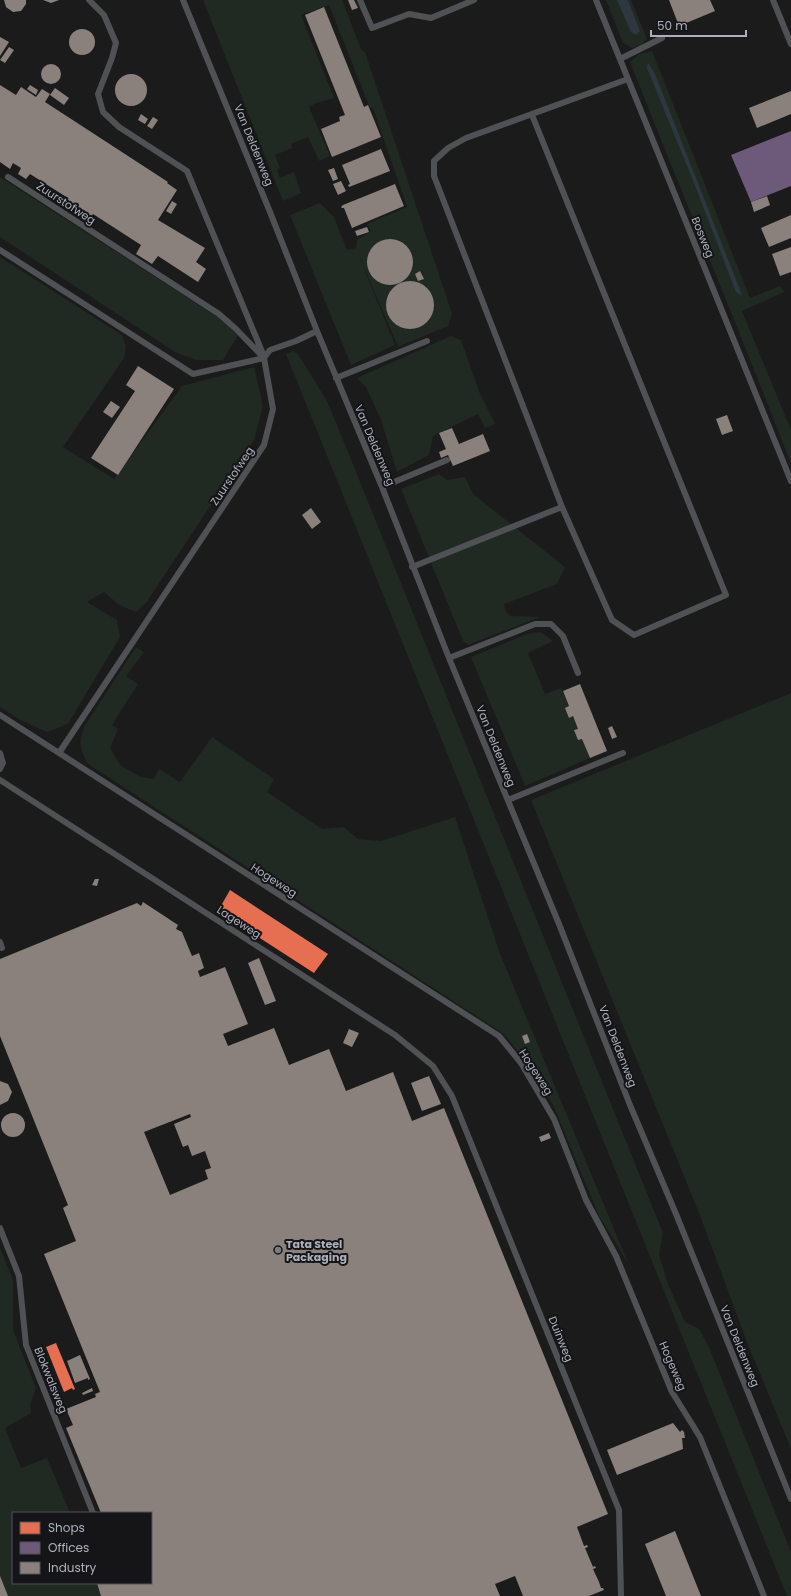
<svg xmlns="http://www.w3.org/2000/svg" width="791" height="1596" font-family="Poppins,sans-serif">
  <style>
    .green { fill: #212923 }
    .water { fill: #2e363f }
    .shops { fill: #e76f51 }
    .offices { fill: #6d597a }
    .industry { fill: #8a817c; fill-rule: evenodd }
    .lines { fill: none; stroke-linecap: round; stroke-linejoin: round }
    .service { stroke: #4f5155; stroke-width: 6 }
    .poi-dot { fill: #7a7c84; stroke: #151518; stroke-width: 1.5 }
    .labels { text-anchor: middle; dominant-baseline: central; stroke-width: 4; stroke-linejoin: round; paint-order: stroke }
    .street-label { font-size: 11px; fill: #adb1bc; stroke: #151518 }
    .poi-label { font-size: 11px; font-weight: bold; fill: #adb1bc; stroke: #151518; text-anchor: start }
  </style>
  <rect width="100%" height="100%" fill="#1b1b1c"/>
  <!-- green -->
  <path class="green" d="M203 0H342L361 49 365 52 452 314 448 326 398 347 357 251 395 345 351 365 290 215 320 203 334 217 347 250 356 248 357 240 371 231 367 224 407 207 373 108H370L329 5 301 15 334 98 316 103 309 107 330 156 319 161 308 137 291 144 292 148 275 155 280 168 277 170 280 178 294 172 301 193 283 201Z
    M606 0H631L647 39 641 45 632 48 623 43Z
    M652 51 750 298 780 286 784 292 742 311 791 430V464C739 329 683 196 630 62L639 54Z
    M0 177 219 318 238 335 223 360H196L175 352 0 237Z
    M0 257 122 335 126 346 124 358 63 447 114 479 182 386 254 367 263 406 254 440 146 603 136 612 119 605 104 592 87 602 117 620 120 637 68 724 47 732 22 721 0 707Z
    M451 336 461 340 480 394 495 424 485 428 478 414 433 436 429 455 397 472 381 420 366 387 357 378Z
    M293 351 298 354 327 401 346 447 663 1233 659 1255 668 1284 685 1322 699 1329 709 1347 791 1552V1596H787L286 354Z
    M439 474 447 480 465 477 473 494 565 567 557 584 504 604 506 612 511 616 540 617 468 645 463 641 401 489Z
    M541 632 553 641 528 653 545 694 561 688 590 758 525 786 471 657 527 634Z
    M136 647 144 652 126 676 138 684 112 725 118 729 110 748 120 765 141 777 154 779 159 769 180 782 212 737 274 779 267 792 322 829 344 827 358 839 381 841 455 817 499 951 628 1263 599 1216 553 1105 529 1066 504 1034 88 764C80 749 78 744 84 727Z
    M791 693V1449L747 1342 699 1213 531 800Z
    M0 1248 13 1280V1330L36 1388 30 1405 31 1413 5 1428 21 1468 47 1458 70 1513H13V1583H98L103 1596H3L0 1587Z"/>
  <!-- water -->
  <path class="water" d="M617 0H628L640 31 636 35 631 32Z
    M648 63 655 74 740 290 742 296 736 292 694 183 647 68Z"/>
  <!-- shops -->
  <path class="shops" d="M230 890 328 954 314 973 218 911Z
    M56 1343 75 1389 73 1390 72 1388 64 1392 46 1347Z"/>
  <!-- offices -->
  <path class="offices" d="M791 131V186L751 202 731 155Z"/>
  <!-- industry -->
  <path class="industry" d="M4 0H26V4L21 11 13 12 6 7Z
    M43 0H59L51 3Z
    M348 0H354L358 8 352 10Z
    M669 0H710L715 11 679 26Z
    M324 7 364 107 368 105 381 137 332 157 321 129 340 121 339 117 345 115 305 15Z
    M69 42a13 13 0 1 1 26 0a13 13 0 1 1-26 0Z
    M0 37 9 42 0 56Z
    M9 47 14 50 5 63 0 60Z
    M41 74a10 10 0 1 1 20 0a10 10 0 1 1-20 0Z
    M115 90a16 16 0 1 1 32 0a16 16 0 1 1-32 0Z
    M0 85 16 95 21 87 36 97 42 89 50 94 45 102 168 182 167 183 177 190 158 220 205 248 196 262 206 269 198 282 158 256 152 264 136 254 141 245 93 214 88 222 63 206 68 198 30 174 26 179 18 174 21 168 13 163 10 169 0 162Z
    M30 85 38 90 36 95 27 89Z
    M55 88 69 98 64 105 50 95Z
    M791 91V114L757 128 749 108Z
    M141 114 148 119 145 124 138 120Z
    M153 117 158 120 152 129 147 126Z
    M381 149 390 171 349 187 348 185 350 184 342 165Z
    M334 168 338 179 333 181 328 170Z
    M341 181 346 191 338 195 333 184Z
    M395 184 404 206 352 228 344 208H342L341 207 343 205Z
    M767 196 770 205 754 212 751 202Z
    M172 201 177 204 171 214 166 211Z
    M791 215V238L769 247 761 228Z
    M367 227 369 232 357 236 355 231Z
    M367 262a23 23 0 1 1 46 0a23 23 0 1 1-46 0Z
    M791 247V272L780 276 772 254Z
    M420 271 424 279 418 281 415 274Z
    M386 305a24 24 0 1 1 48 0a24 24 0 1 1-48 0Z
    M138 366 174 389 118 475 91 458 135 391 126 385Z
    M111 401 120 407 112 418 103 412Z
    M727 415 733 431 722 435 716 419Z
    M452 428 459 444 483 434 490 451 453 466 448 455 441 458 439 452 446 449 439 433Z
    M311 508 321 522 312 529 302 515Z
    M580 684 607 751 590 758 582 739 578 740 574 730 578 729 573 716 569 718 565 708 569 706 563 691Z
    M612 726 617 737 612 739 608 728Z
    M95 879H99L97 886 92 885Z
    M143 902 178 925 176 929 182 932 192 956 199 953 204 968 198 971 200 977 225 967 248 1024 223 1034 228 1046 274 1028 289 1065 329 1049 346 1091 393 1072 412 1121 444 1108 608 1514 577 1527 584 1546 587 1545 588 1547 585 1548 593 1567 595 1566 596 1568 593 1569 599 1582 601 1588H603L604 1590 589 1596H523L515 1576 495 1584 500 1596H101L97 1583H151V1513H101L66 1428 73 1425 66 1409 96 1397 95 1394 100 1392 44 1254 76 1241 63 1208 68 1205 0 1036V959L137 903 141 906ZM190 1114 191 1117 174 1124 183 1147 188 1145 192 1156 205 1151 211 1168 205 1170 208 1179 170 1195 144 1132Z
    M259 958 276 1001 265 1005 248 963Z
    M349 1029 359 1033 352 1047 343 1043Z
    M527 1034 530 1042 525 1044 522 1036Z
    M429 1076 441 1104 422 1111 411 1083Z
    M0 1081 8 1084 12 1092 8 1101 0 1105Z
    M1 1125a12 12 0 1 1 24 0a12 12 0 1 1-24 0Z
    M549 1133 551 1138 541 1142 539 1137Z
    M80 1355 90 1379 88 1380V1378L75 1383 67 1361Z
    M92 1388 93 1391 83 1395 82 1393Z
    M673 1423 680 1432 682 1430 684 1432 685 1438H682L683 1449 617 1475 607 1450Z
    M675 1531 701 1596H666L645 1544Z
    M0 1576 8 1596H0Z"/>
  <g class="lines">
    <!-- service -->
    <path class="service" d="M89 0 104 15 116 43 112 58 98 94 103 112 119 127 187 171 263 354
      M183 0 270 212 317 331 382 487 449 658 559 924 630 1105 676 1214 791 1499
      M360 0 372 28 409 14 431 18 474 0
      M596 0 791 481
      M773 0 791 44
      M620 59 662 38
      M532 115 726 595 634 635 612 620 562 507 434 176V161L448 148 466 138 628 79
      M8 177 219 314 236 329 264 358 273 409 264 445 59 753
      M0 250 193 374 264 358 270 350 296 341 317 331
      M336 378 427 341
      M382 487 447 460
      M412 567 562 507
      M449 658 535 624H551L563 636 578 673
      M0 715 499 1036 521 1063 554 1119 586 1200 616 1256 672 1392 700 1437 764 1596
      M0 753 3 763 0 769
      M0 780 395 1035 433 1066 452 1096 619 1510 621 1596
      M508 800 623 753
      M0 942 2 948
      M0 1228 19 1276 26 1345 93 1513"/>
  </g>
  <!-- markers -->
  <circle class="poi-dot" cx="278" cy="1250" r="4"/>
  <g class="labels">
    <!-- street labels -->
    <g class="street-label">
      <text transform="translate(254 145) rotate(68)">Van Deldenweg</text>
      <text transform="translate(66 203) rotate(33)">Zuurstofweg</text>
      <text transform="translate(703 237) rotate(68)">Bosweg</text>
      <text transform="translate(375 445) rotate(67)">Van Deldenweg</text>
      <text transform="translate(232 476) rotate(-56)">Zuurstofweg</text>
      <text transform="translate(496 746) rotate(68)">Van Deldenweg</text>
      <text transform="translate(274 880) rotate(33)">Hogeweg</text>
      <text transform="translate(239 922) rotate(33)">Lageweg</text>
      <text transform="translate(618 1046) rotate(69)">Van Deldenweg</text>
      <text transform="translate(536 1072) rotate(57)">Hogeweg</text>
      <text transform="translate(561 1339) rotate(68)">Duinweg</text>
      <text transform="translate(740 1346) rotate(68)">Van Deldenweg</text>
      <text transform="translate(673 1366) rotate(67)">Hogeweg</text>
      <text transform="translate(51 1380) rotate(68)">Blokwalsweg</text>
    </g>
    <!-- poi labels -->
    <g class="poi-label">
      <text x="286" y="1244">Tata Steel<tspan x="286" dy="13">Packaging</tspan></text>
    </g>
  </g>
  <!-- legend -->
  <rect x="12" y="1512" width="140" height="72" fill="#151518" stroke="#52535a"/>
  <rect x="20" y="1522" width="20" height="12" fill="#e76f51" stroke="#52535a"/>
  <text x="48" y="1532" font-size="12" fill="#adb1bc">Shops</text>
  <rect x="20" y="1542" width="20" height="12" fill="#6d597a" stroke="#52535a"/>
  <text x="48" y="1552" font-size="12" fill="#adb1bc">Offices</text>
  <rect x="20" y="1562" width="20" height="12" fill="#8a817c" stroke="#52535a"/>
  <text x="48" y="1572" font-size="12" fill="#adb1bc">Industry</text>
  <!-- scale -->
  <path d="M651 30v6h95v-6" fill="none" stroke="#adb1bc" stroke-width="2"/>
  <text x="657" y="30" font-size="12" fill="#adb1bc" stroke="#151518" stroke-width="3" paint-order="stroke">50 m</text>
</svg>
